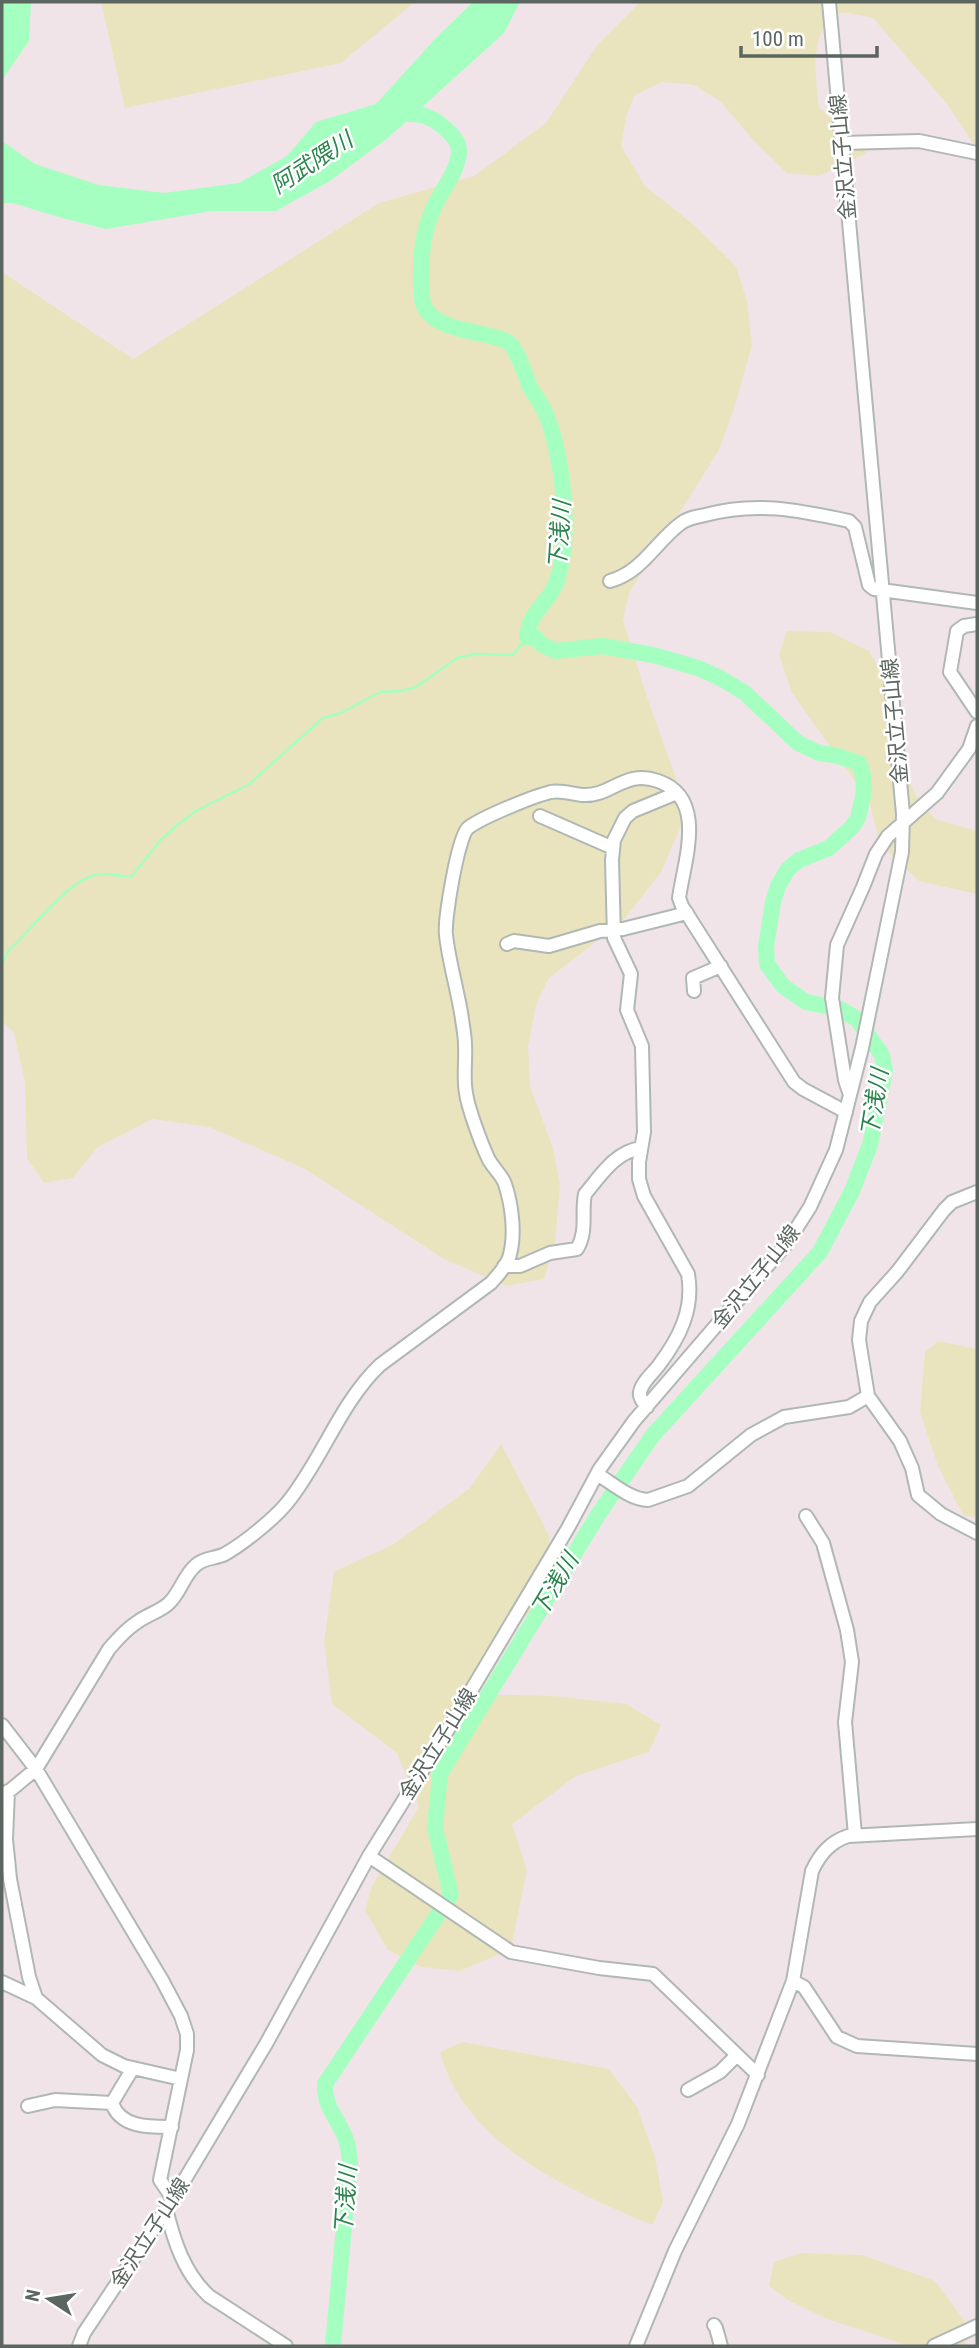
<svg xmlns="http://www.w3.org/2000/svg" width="979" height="2348" font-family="'Roboto Condensed','Noto Sans JP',sans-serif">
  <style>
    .green { fill: #eae4be }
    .water { fill: #a5ffc1 }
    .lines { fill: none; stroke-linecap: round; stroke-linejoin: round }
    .stream { stroke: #a5ffc1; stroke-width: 2.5 }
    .river { stroke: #a5ffc1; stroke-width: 16 }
    .minor-casing { stroke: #b0b8b4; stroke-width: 16 }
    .minor { stroke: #fff; stroke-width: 12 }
    .labels { text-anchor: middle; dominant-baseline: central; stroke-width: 5; stroke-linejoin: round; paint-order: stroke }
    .street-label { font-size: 21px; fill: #5c6660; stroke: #fff }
    .water-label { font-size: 23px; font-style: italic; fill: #2a844c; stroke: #fff }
  </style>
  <rect width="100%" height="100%" fill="#f0e4e8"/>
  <!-- green -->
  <path class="green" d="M101 2H412L409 7 341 63 125 108Z
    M640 2H977V149L948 105 873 18 849 13H831C810 49 815 68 819 107L867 153 819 176 787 173 754 141 720 101 694 85 662 82 635 95 627 114 621 146 645 186 694 225 736 266 747 301 752 345 735 406 719 450 629 593 623 620 647 697 676 778 681 826 661 872 622 922 549 978 536 1005 528 1046 530 1086 553 1148 560 1185 555 1242 544 1279 507 1286 444 1259 305 1169 209 1127 153 1119 98 1147 73 1178 44 1183 27 1158 25 1082 14 1033 2 1021V272L133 359 379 203 474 176 546 123 598 44Z
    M787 631 830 632 869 651 890 688 898 754 915 794 935 819 977 831V894L919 881 880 844 869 801 792 693 779 654Z
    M938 1341 977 1349V1518L963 1515 938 1466 920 1412 925 1352Z
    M501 1444 550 1537 540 1600 488 1661 474 1694 553 1696 626 1704 661 1725 649 1752 576 1776 512 1824 527 1870 511 1949 460 1971 421 1967 388 1950 365 1910 372 1886 419 1807 397 1753 332 1704 324 1641 334 1572 394 1544 470 1488Z
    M463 2042 609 2069 637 2107 655 2157 663 2202 652 2225C570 2190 465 2146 440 2052Z
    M801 2253 862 2255 935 2281 966 2323 965 2346H909L827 2319 788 2300 769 2286 774 2262Z"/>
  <!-- water -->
  <path class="water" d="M2 2H31L29 41 2 80Z
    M473 2H520L504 33 389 137 330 181 276 211H211L106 229 58 217 13 203H2V141L35 164 99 185 164 193 239 183 287 156 316 122 376 104 436 38Z"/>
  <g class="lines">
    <!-- stream -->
    <path class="stream" d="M2 964 9 950C30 931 67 883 92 876 105 872 118 876 131 877L160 841 176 826 196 811 248 785 323 718 341 713 380 692 401 691 416 687 457 658 475 654 513 655 527 637"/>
    <!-- river -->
    <path class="river" d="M333 2346 350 2161C349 2155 349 2149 347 2143 341 2120 325 2113 325 2084L451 1895 435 1828 440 1774 598 1515 653 1435 820 1252 852 1191 870 1145 885 1071 882 1055 857 1019 840 1009 806 1002 783 986 767 964 766 947 773 902 778 886 788 869 799 860 829 848 852 827 858 818 864 792 863 775 859 763 834 755 819 753 798 743 745 693 720 678 698 668 653 655 602 646 556 651 542 645 535 637H527C528 632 529 625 531 621 537 608 551 598 557 581 572 536 563 458 546 414 542 404 535 396 530 387 525 375 517 346 506 341 482 330 432 332 423 303 421 297 422 293 421 287 420 259 422 231 435 205 443 188 458 171 459 152 460 136 434 117 420 115 411 113 402 114 393 114"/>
    <defs>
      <path id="minor" d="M842 143 919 141 977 153
        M610 581C642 572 655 543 680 524 687 518 696 517 705 515 756 501 798 510 849 521L855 527 869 585 874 589 977 603
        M977 624 964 626 957 631 950 672 977 712
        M540 816 613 848
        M507 944 514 941 549 946 600 931 623 929 687 913
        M694 991 693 978 721 966
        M850 1095 845 1080 832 998 837 945 863 887 876 854 888 836 937 793 969 749 977 726
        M977 1192 952 1202 944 1210 897 1272 870 1302 861 1321 859 1340 868 1396 900 1441 912 1468 918 1495 941 1514 977 1533
        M504 1266H520L550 1253 577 1249C588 1230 581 1213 585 1194 601 1175 615 1152 641 1148
        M647 1407C643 1402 639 1398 640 1392 642 1382 653 1373 659 1365 680 1337 694 1309 688 1274L644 1196 639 1179V1162L644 1132 642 1046 627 1010 631 974 614 938 612 860 614 840 625 818 633 811 677 793
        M597 1474C612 1483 631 1500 648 1500L688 1486 751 1435 784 1417 849 1407 868 1396
        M806 1516 823 1543 847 1630 852 1662 845 1722 855 1835
        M2 1725 36 1769 162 1980 181 2016 187 2034V2050L160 2180 173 2199
        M8 1791 6 1839 10 1879 29 1977 36 1998 102 2055 124 2066 181 2079
        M2 1797 36 1769 109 1649C117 1640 125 1630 136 1623 146 1615 159 1612 168 1604 180 1594 183 1576 196 1565 205 1557 215 1559 225 1554 244 1543 274 1519 287 1503 322 1460 340 1403 380 1365L491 1283C498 1275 505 1268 509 1258 516 1236 512 1205 505 1184 502 1175 492 1167 488 1158 481 1143 468 1108 466 1093 463 1077 466 1061 465 1045 465 1036 463 1027 462 1019 458 991 449 963 446 935 444 921 458 836 468 828 482 817 534 796 551 792 561 790 572 794 582 795 612 797 624 769 658 781 708 798 684 861 679 898L682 906 794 1082 803 1089 846 1112
        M369 1856 511 1952 599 1968 653 1974 758 2075
        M793 1981 804 1987 837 2037 857 2046 977 2054
        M2 1982 36 1998
        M133 2068 112 2103C120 2128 150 2127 172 2127
        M688 2090 720 2072 737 2055
        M28 2106 55 2100 112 2103
        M166 2209C174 2241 184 2273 209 2296L286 2346
        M714 2325 716 2328 721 2346
        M79 2346 84 2333 173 2199 266 2044 369 1856 450 1726 568 1528 599 1470 634 1421 787 1243 810 1207 836 1150 862 1048 902 852 903 814 829 2
        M636 2346 675 2251 738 2124 793 1981 812 1871C820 1854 830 1842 848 1836L977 1829
        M934 2346 977 2326"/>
    </defs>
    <!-- minor casing -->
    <use href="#minor" class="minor-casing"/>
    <!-- minor -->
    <use href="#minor" class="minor"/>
  </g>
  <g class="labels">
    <!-- street labels -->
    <g class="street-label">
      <text transform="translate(843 157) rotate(-95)">金沢立子山線</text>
      <text transform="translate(895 721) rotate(-95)">金沢立子山線</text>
      <text transform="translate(756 1277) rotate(-51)">金沢立子山線</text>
      <text transform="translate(438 1744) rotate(-58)">金沢立子山線</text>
      <text transform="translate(150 2233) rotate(-57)">金沢立子山線</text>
    </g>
    <!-- water labels -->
    <g class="water-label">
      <text transform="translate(312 163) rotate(-33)">阿武隈川</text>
      <text transform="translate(560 535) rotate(-86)">下浅川</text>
      <text transform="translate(875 1103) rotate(-81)">下浅川</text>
      <text transform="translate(555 1585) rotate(-59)">下浅川</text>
      <text transform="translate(346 2200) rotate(-86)">下浅川</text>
    </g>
  </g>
  <!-- border -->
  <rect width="979" height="2348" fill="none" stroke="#5c6660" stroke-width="7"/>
  <!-- north arrow -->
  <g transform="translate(49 2299) rotate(282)" stroke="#ffffff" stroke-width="5" paint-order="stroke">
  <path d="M0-5L12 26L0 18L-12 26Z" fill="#5c6660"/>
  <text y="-10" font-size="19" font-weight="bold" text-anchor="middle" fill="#5c6660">N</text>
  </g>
  <!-- scale -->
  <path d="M741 46v10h136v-10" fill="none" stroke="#5c6660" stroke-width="3.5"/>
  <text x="752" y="46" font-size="21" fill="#5c6660" stroke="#ffffff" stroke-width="5" paint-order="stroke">100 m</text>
</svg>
